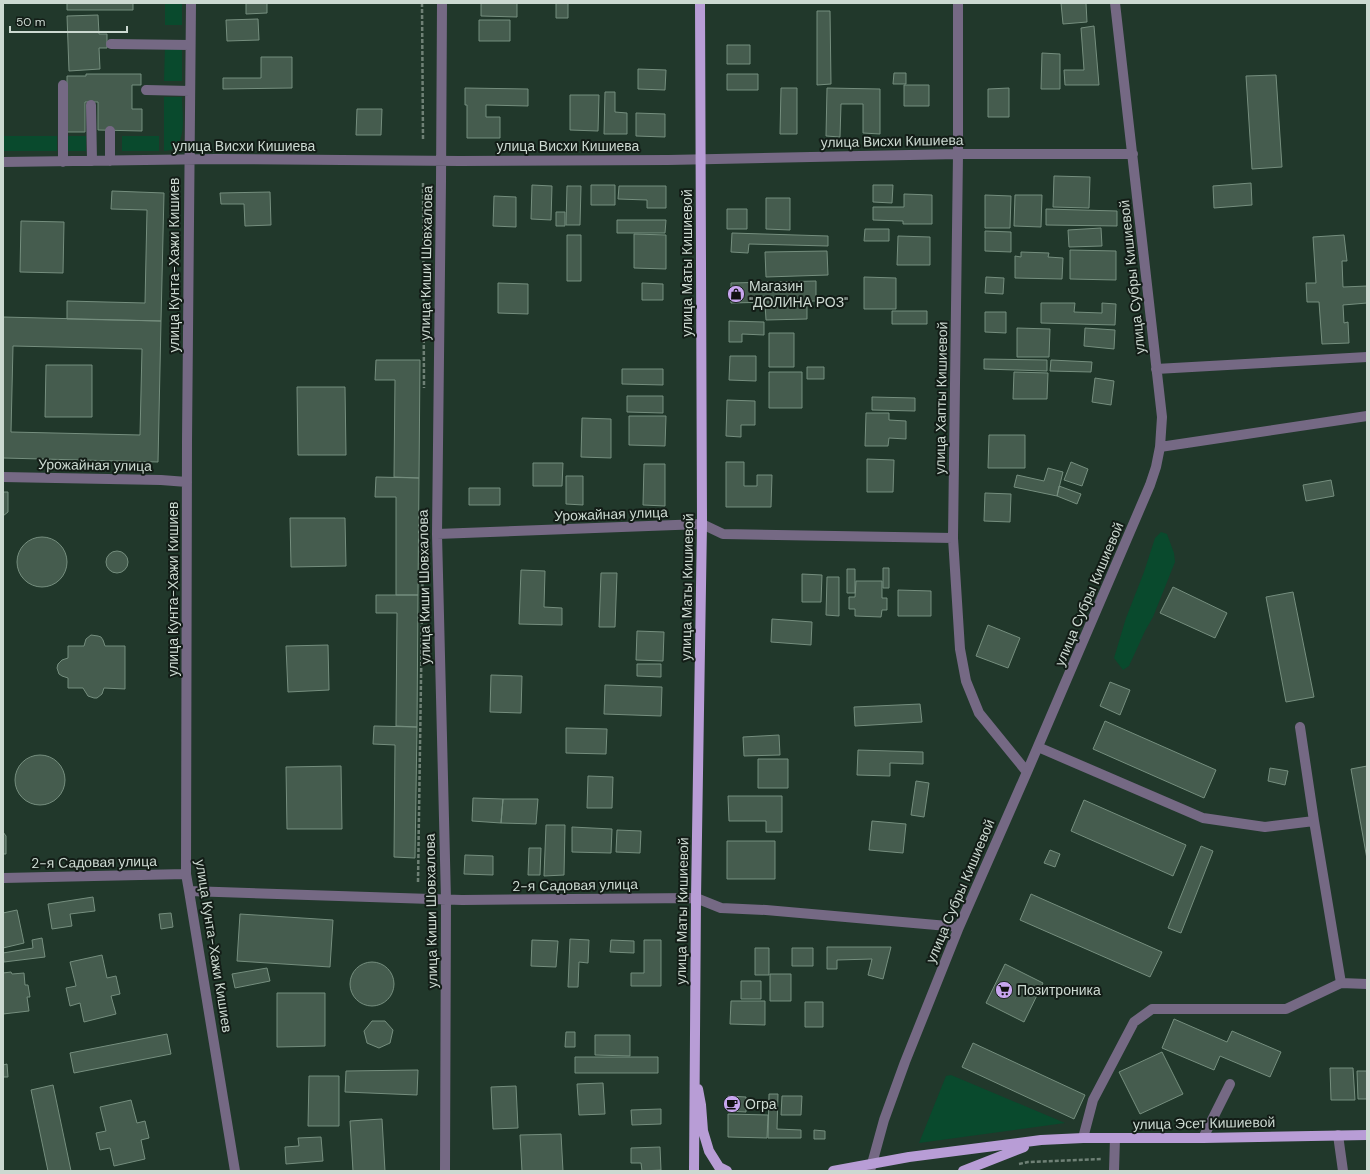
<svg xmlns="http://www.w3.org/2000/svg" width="1370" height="1174" font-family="'DM Sans',sans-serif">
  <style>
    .green { fill: #094a2d }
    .building { fill: #455c4e; stroke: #758e7e; fill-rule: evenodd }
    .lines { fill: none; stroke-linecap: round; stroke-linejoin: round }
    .path { stroke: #6f8176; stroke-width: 2.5; stroke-dasharray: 4 2; stroke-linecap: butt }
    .minor { stroke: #756984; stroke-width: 10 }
    .major { stroke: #b89dd6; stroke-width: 10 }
    .labels { text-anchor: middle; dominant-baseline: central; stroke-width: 4; stroke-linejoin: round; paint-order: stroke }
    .street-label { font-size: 14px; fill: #ccd9d1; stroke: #131d17 }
    .poi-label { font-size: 14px; fill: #ccd9d1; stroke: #131d17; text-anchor: start }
  </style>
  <rect width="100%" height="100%" fill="#21382b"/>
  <!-- green -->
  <path class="green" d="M165 3H182V25H165Z
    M165 47H182V81H164Z
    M164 97H182C182 115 189 151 164 151Z
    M3 136H57V151H3Z
    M66 136H86V151H66Z
    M122 136H159V151H122Z
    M1161 532 1167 534 1174 553 1175 562 1153 617 1145 631 1129 666 1123 670 1114 658 1126 618 1144 572 1155 538Z
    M951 1075 1065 1123 919 1143 946 1076Z"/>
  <!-- building -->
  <path class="building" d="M67 3H133V10H67Z
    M246 3H267V13L246 14Z
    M481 3H517V17L481 16Z
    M556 3H568V18H556Z
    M1061 3H1086L1087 22 1063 24Z
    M817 11H830L831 84 817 85Z
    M98 15 99 34H107V48H99L100 69 69 71 67 16Z
    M258 19 259 40 227 41 226 20Z
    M479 20H510V41H479Z
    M1094 26 1099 85H1065L1064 70H1084L1081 28Z
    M727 45H750V64H727Z
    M1042 53 1060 54V89H1041Z
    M261 57H292V88L223 89V78H261Z
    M638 69 666 70 665 90 638 89Z
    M894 73H906V84H893Z
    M86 74H141V85H132V109H142V131L98 130V102H85V132H67V76H86Z
    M727 74H758V90H727Z
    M1276 75 1282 167 1252 169 1246 76Z
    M904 85H929V106H904Z
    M465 88 528 89V106L486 105V117H500V138H467V105H465Z
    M781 88H797V134H780Z
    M827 88 880 89V134L863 133V104H841L840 137 826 136Z
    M1009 88V117H988V89Z
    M605 92H615V112L627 113V134H604Z
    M570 95H599L598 131 570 130Z
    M357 109H382L381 135H356Z
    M636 113 665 114V137L636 136Z
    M1054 176 1090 177 1089 208 1053 207Z
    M1251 183 1252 205 1214 208 1213 186Z
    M532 185 552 186 551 220 531 219Z
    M591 185H615V205H591Z
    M873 185H893L892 203 873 202Z
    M567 186H581L580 225H566Z
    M619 186H666V208H647V200L618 199Z
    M112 191 164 193 161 321 67 319V301L145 303 147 210 111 209Z
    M270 192 271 225 245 226 244 204H221L220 193Z
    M904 194 932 195V224H903V221L873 220V207H904Z
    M985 195 1011 196 1010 228H985Z
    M1015 195H1042L1041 227 1014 226Z
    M494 196 516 197V227L493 226Z
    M766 198H790V230L766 229Z
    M727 209H747V229H727Z
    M1046 209 1117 211V226L1046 225Z
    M556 212H565V226H556Z
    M617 220H666L665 233H617Z
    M21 221 64 222 63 273 20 272Z
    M1101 228 1102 246 1069 247 1068 230Z
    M865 229H889V241H864Z
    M985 231 1011 232V252L985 251Z
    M732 233 828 236V246L749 244 748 253 731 252Z
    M634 234 666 235V269L634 268Z
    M567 235H581V281H567Z
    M1344 235 1347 261H1342L1343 287 1367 286V303L1343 305 1344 323 1348 322 1349 343 1322 344 1319 302H1307L1306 283H1316L1313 237Z
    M898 236 930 237V265H897Z
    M1070 250 1116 251V280L1070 279Z
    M827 251 828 275 766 277 765 252Z
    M1021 252 1049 253 1048 257 1063 258 1062 279 1015 278V256L1021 257Z
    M864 277 896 278V309H864Z
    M986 277 1004 278 1003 294 985 293Z
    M816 281V301L731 303V283Z
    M498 283 528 284V314L498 313Z
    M642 283 663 284V300H642Z
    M807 303V319L766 320 765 304Z
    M1041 303H1075L1074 312 1102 313V303L1116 304 1115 325 1041 323Z
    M892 311H927V324H892Z
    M985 312H1006V333L985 332Z
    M3 317 161 321 158 462 3 458ZM13 346 142 349 140 435 11 432Z
    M729 321 764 322V335L742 334V342H729Z
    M1017 328 1050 329 1049 357H1017Z
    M1085 328 1115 330 1114 349 1084 346Z
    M769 333H794V367H769Z
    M730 356H756V381L729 380Z
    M984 359 1047 360V371L984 369Z
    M376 360H420L419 478 394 477 395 380H375Z
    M1051 360 1092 362 1091 372 1050 371Z
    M46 365H92V417H45Z
    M807 367H824V379H807Z
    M622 369H663V385L622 384Z
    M769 372H802V408H769Z
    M1014 372 1048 373 1047 399H1013Z
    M1095 378 1114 381 1111 405 1092 402Z
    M297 387H345L346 455H298Z
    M627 396H663V413L627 412Z
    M872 397 915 398V411L872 410Z
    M727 400 755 401V425H741V437L726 436Z
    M866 413H889V420L906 421V439L889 438 888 446H865Z
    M629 416H666L665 446 629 445Z
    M582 418 611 419V458L581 457Z
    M989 435H1025V468H988Z
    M867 459 894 460 893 492H867Z
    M726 462H744V486H757V475H772L771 507H726Z
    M1071 462 1088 469 1082 486 1064 480Z
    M533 463H563L562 486H533Z
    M644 464H665V506L643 505Z
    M1048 468 1063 472 1057 496 1014 487 1017 475 1044 481Z
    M566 476H583V505L566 504Z
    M376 477 419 478 418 595H396V497H375Z
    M1331 480 1334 496 1306 501 1303 485Z
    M1059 486 1081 494 1077 504 1057 496Z
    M469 488H500V505H469Z
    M3 492H8V512L3 516Z
    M985 493 1011 494 1010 522 984 521Z
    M290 518H345L346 566 291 567Z
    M17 562a25 25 0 1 1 50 0a25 25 0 1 1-50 0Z
    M106 562a11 11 0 1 1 22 0a11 11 0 1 1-22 0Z
    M883 568H889V588H883Z
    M847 569H855V593H847Z
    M521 570 545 571 544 607 562 608V625L519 624Z
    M601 573H617L615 627H599Z
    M802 574 822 575 821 602H802Z
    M827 577H839V616L826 615Z
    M856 581H882V598H887V610H882L881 617 855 616V609H849V597H855Z
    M1173 587 1227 613 1215 638 1160 613Z
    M898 590 931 591V616H898Z
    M1293 592 1314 697 1286 702 1266 597Z
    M376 595H418L417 727 396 726 397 613H376Z
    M772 619 812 622 811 645 771 642Z
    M988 625 1020 638 1008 668 976 656Z
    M637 631 664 632 663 661 636 660Z
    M91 635 98 636 101 637 103 640 105 646H125V689L104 688 102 694 97 698H94L88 696 83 688H68V678L62 676 59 674 57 668 58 664 62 660 68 658V646H84L86 639Z
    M328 645 329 690 288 692 286 646Z
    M637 664H661V677L637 676Z
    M491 675 522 676 521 713 490 712Z
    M1110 682 1130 690 1120 715 1100 706Z
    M605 685 662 687 661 716 604 714Z
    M920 704 922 722 855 726 854 707Z
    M1105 721 1216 770 1204 798 1093 749Z
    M374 726 417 727 415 858 394 857 395 745 373 744Z
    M566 728 607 729 606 754 566 753Z
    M779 735 780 755 744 756 743 737Z
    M858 750 923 752V764L890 763V776L857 775Z
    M15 780a25 25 0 1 1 50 0a25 25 0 1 1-50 0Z
    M758 759H788V788H758Z
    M341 766 342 829H287L286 767Z
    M1367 766V859L1351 769Z
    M1270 768 1288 771 1285 785 1268 781Z
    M588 776 613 777 612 808H587Z
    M916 781 929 783 924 817 911 815Z
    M728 796H782V832H766V821H729Z
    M473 798 503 799 501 823 472 821Z
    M503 799H538L536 824 501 823Z
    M1084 800 1186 845 1173 876 1071 831Z
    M872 821 906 824 903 853 869 850Z
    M546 825H565L564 875 544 876Z
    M572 827 612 829 611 853 572 852Z
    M617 830 641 831 640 853 616 852Z
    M3 832 6 836V854H3Z
    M727 841H775V879H727Z
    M1201 846 1213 851 1181 933 1168 928Z
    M529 848H541L540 875H528Z
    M1050 850 1060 854 1055 867 1044 863Z
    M465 855 493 856V875L464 874Z
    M1031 894 1162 952 1150 977 1020 920Z
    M93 897 95 911 70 914 72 926 52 929 48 904Z
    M17 910 24 943 3 948V913Z
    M171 913 173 927 161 929 159 914Z
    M240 914 333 920 330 967 237 961Z
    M42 938 45 957 4 962 3 953 33 948 32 940Z
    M570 939 589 940 588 963 579 962 578 987H568Z
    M532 940 558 941 556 967 531 966Z
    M611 940 634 941V953L610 952Z
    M644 940H661V986H631V973H644Z
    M827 947H891L883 979 868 975 872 959 837 960V969H827Z
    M755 948H769V975H755Z
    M792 948H813V966H792Z
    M102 955 107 978 116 976 120 994 111 996 116 1014 84 1022 80 1003 70 1006 66 988 76 986 70 962Z
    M350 984a22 22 0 1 1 44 0a22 22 0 1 1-44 0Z
    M1005 964 1043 983 1024 1022 986 1003Z
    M267 968 270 981 235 988 232 974Z
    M11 972 12 974 24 973 25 985H28L30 997H27L29 1011 3 1014V973Z
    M770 974H791V1001H770Z
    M741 981H761V999H741Z
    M277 993H325V1046L277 1047Z
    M731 1001H765V1025L730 1024Z
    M805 1002H823V1027H805Z
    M1174 1019 1227 1042 1232 1031 1281 1052 1270 1077 1220 1056 1214 1070 1162 1048Z
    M372 1021H385L393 1030 390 1043 379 1048 367 1043 364 1031Z
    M566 1032H575V1047H565Z
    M167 1034 171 1054 74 1073 70 1053Z
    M595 1035H630V1056L595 1055Z
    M973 1043 1085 1095 1074 1119 962 1067Z
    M1162 1052 1183 1094 1140 1114 1119 1072Z
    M575 1057H658V1073H575Z
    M7 1064 8 1077H3V1065Z
    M1330 1068H1353L1355 1100H1331Z
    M418 1070 417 1095 345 1092 346 1071Z
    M1357 1071H1367V1099H1358Z
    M309 1076H339V1126H308Z
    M603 1083 605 1114 579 1115 577 1084Z
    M53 1085 71 1171H48L31 1090Z
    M516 1086 518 1128 493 1129 491 1087Z
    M769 1094H778L777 1129 801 1130V1138H768Z
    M728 1096 746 1097V1112L727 1111Z
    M782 1096H802L801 1115H781Z
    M131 1100 137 1123 145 1121 149 1138 141 1140 145 1159 114 1166 110 1148 100 1150 96 1133 106 1131 100 1107Z
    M661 1109V1124L632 1125 631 1110Z
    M728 1114 768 1115 767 1138 728 1137Z
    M382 1119 385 1171H353L350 1121Z
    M814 1130 825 1131V1139H814Z
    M561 1134 563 1171H522L520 1135Z
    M321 1137 323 1161 286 1164 285 1147 299 1146 298 1138Z
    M660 1147 661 1170 642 1171 641 1163H631V1148Z"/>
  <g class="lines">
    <!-- path -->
    <path class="path" d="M422 3 423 139
      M423 183 424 388
      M418 882 423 545
      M1019 1164 1028 1162 1102 1159"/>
    <!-- minor -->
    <path class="minor" d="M191 3 187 442 186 874 189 891 235 1171
      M442 3 441 182 437 534 446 900 445 1171
      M958 3V154L953 538 960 649 966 681 979 713 1027 772
      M111 44 190 45
      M63 85V162
      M146 90 190 91
      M91 105 92 161
      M110 131V161
      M3 162 216 159 460 161 668 160 958 154H1133
      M1156 369 1367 357
      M1160 447 1367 416
      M3 477 161 480 187 482
      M437 534 702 524 723 534 953 538
      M1300 727 1314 821
      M1038 747 1203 818 1265 827 1314 821 1341 983
      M3 878 186 874
      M189 891 462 900 696 898 721 908 766 910 959 927
      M1338 1135 1343 1171
      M1083 1138 1093 1100 1134 1022 1152 1009H1286L1341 983 1367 984
      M1203 1138 1230 1084
      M870 1171 884 1120 905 1062 959 927 1027 772 1150 485 1156 467 1160 447 1162 417 1115 3
      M1114 1171 1115 1138"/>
    <!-- major -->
    <path class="major" d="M698 1089 701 1105 703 1131 709 1151 719 1167 727 1171
      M694 1171 696 898 702 524 700 3
      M833 1171 909 1157 1041 1140 1083 1138H1203L1367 1135
      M963 1171 1024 1147"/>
  </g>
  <!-- icons -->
  <defs>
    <symbol id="shop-disc" viewBox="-11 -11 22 22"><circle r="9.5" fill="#c8a6ef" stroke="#131d17"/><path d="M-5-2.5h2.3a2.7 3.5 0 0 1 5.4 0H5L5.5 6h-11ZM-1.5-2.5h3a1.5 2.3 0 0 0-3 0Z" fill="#111"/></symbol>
    <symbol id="supermarket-disc" viewBox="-11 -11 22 22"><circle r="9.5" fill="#c8a6ef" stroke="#131d17"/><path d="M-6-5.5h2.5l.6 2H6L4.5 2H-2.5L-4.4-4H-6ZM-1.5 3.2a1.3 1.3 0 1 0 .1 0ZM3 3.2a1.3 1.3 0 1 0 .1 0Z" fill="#111"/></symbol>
    <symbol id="cafe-disc" viewBox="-11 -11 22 22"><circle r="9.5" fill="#c8a6ef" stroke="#131d17"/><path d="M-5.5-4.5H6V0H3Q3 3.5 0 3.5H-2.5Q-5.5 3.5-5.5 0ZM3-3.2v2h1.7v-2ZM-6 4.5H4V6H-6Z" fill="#111"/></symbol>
  </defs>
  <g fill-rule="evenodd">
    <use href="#shop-disc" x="726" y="284" width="20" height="20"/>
    <use href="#supermarket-disc" x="994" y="980" width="20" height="20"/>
    <use href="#cafe-disc" x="722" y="1094" width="20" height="20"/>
  </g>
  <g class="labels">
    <!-- street labels -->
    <g class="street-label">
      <text transform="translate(892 141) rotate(-1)">улица Висхи Кишиева</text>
      <text x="244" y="146">улица Висхи Кишиева</text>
      <text x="568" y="146">улица Висхи Кишиева</text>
      <text transform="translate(426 263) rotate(-89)">улица Киши Шовхалова</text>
      <text transform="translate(687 263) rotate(-90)">улица Маты Кишиевой</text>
      <text transform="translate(174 265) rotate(-90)">улица Кунта-Хажи Кишиев</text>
      <text transform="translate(1132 277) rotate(-96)">улица Субры Кишиевой</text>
      <text transform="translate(941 398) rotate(-89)">улица Хапты Кишиевой</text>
      <text transform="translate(95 465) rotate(1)">Урожайная улица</text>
      <text transform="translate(611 514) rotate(-2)">Урожайная улица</text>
      <text transform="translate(424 587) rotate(-91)">улица Киши Шовхалова</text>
      <text transform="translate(687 587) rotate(-89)">улица Маты Кишиевой</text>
      <text transform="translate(173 589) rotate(-90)">улица Кунта-Хажи Кишиев</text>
      <text transform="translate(1089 594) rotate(-67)">улица Субры Кишиевой</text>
      <text transform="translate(94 862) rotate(-1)">2-я Садовая улица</text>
      <text transform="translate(575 885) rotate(-1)">2-я Садовая улица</text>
      <text transform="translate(960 891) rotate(-67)">улица Субры Кишиевой</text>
      <text transform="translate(431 911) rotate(-91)">улица Киши Шовхалова</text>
      <text transform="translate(682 911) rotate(-89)">улица Маты Кишиевой</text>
      <text transform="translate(214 946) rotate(81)">улица Кунта-Хажи Кишиев</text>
      <text transform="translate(1204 1123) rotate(-1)">улица Эсет Кишиевой</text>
    </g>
    <!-- poi labels -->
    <g class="poi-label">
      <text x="749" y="286">Магазин<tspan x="749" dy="16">"ДОЛИНА РОЗ"</tspan></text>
      <text x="1017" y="990">Позитроника</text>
      <text x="745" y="1104">Огра</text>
    </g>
  </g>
  <!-- border -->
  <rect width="1370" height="1174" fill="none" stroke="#ccd9d1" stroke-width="8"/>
  <!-- scale -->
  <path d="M10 26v6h117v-6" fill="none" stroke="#ccd9d1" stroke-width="2"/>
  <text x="16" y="26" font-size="12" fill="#ccd9d1" stroke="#131d17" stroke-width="3" paint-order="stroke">50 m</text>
</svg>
